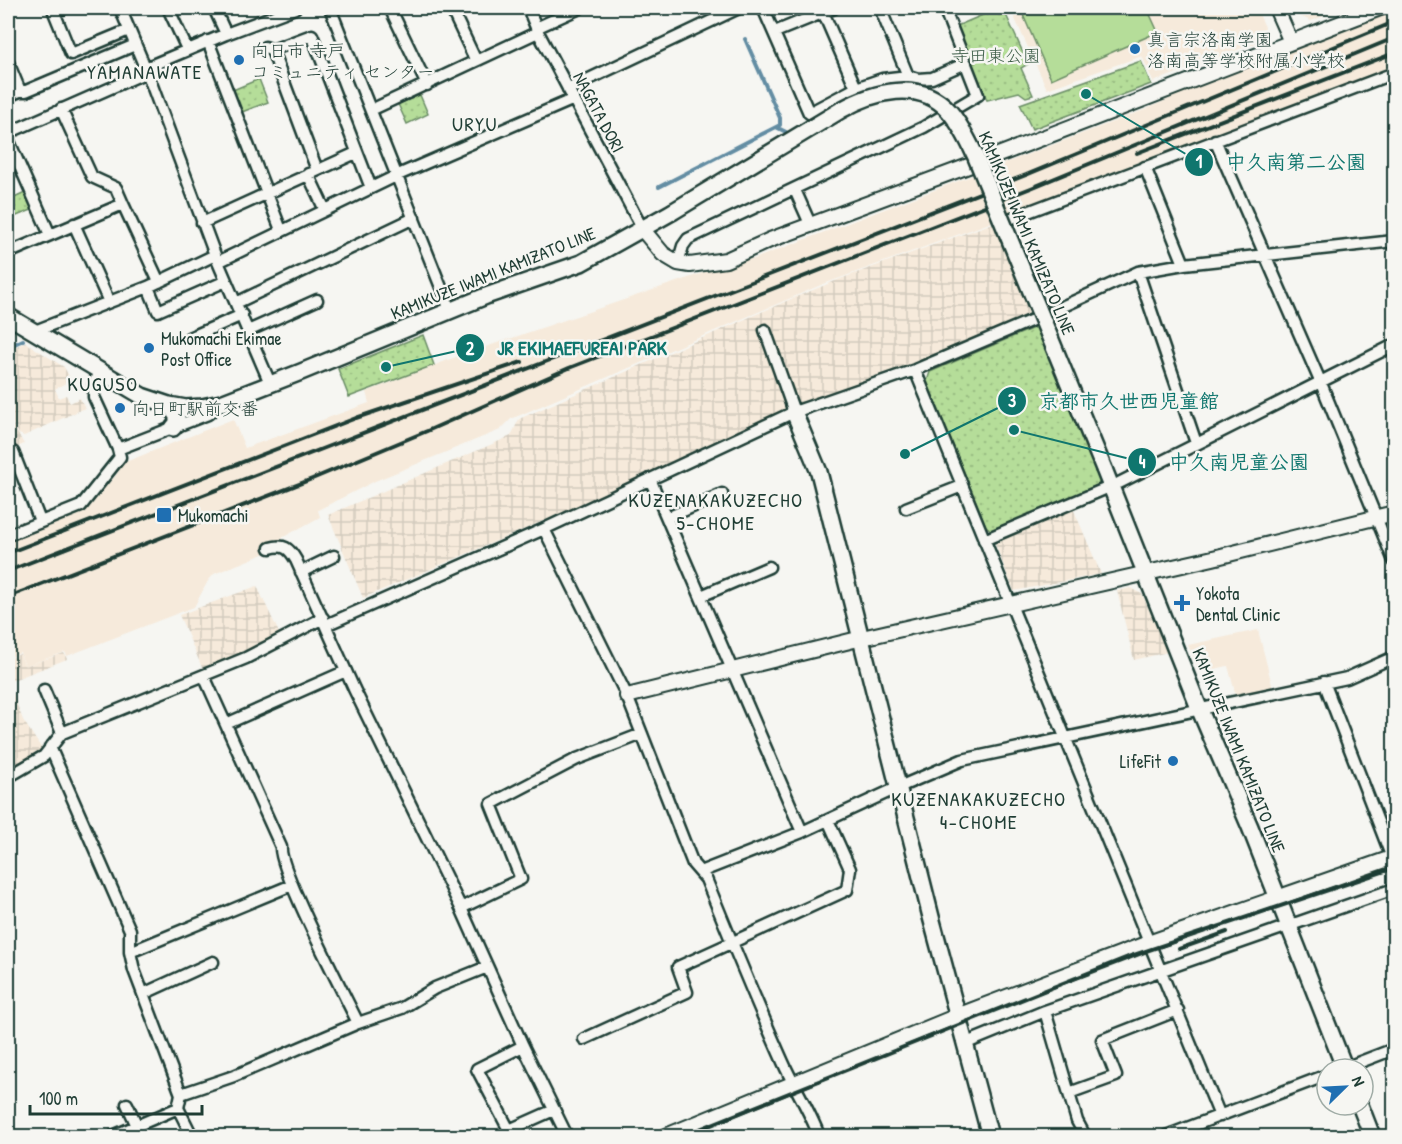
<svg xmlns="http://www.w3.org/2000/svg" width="1402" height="1144" font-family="'Patrick Hand','Klee One',sans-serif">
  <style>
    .built { fill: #f6eadb }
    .industrial { fill: url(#industrial-grid) }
    .green { fill: #b5dd99; stroke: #6a8d66; stroke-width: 1.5 }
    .park { fill: url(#park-dots); stroke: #6a8d66; stroke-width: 1.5 }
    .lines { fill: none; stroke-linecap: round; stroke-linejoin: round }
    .stream { stroke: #638da3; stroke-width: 4 }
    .minor-casing { stroke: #1f3d34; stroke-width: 15 }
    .tertiary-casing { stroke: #1f3d34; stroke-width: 18 }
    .secondary-casing { stroke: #1f3d34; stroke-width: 20 }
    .minor { stroke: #f6f6f2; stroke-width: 10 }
    .tertiary { stroke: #f6f6f2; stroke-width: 14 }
    .secondary { stroke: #f6f6f2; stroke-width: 15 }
    .rail { stroke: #1f3d34; stroke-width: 4 }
    .secondary-bridge-casing { stroke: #1f3d34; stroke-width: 20; stroke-linecap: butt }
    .secondary-bridge { stroke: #f6f6f2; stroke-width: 15 }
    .poi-dot { fill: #1f6fb2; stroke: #f6f6f2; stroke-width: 2 }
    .labels { text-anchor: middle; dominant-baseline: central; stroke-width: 5; stroke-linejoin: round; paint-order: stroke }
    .poi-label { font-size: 18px; fill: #1f3d34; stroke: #f6f6f2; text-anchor: start }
    .park-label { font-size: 18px; fill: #3d5d48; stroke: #f6f6f2 }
    .street-label { font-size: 18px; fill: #1f3d34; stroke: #f6f6f2 }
    .neighbourhood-label { font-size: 20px; letter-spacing: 1.5px; fill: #1f3d34; stroke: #f6f6f2 }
    .leader { fill: none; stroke: #0f766e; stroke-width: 2 }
    .callout-dot { fill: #0f766e; stroke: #f6f6f2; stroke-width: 2 }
    .mark-label { font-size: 18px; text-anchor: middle; font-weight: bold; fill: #fff }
    .callout-label { font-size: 20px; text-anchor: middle; font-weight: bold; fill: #0f766e; stroke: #f6f6f2; stroke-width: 5; stroke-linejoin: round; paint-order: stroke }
  </style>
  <defs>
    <pattern id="industrial-grid" width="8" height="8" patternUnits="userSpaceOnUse" patternTransform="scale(1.5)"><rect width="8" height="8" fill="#f6eadb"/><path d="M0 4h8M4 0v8" fill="none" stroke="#d2cabd"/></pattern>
    <pattern id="park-dots" width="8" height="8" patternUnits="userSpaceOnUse" patternTransform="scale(1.5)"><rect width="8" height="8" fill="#b5dd99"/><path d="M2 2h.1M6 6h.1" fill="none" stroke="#9bbf84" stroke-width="1.8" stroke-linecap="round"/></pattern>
  </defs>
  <rect width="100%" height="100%" fill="#f6f6f2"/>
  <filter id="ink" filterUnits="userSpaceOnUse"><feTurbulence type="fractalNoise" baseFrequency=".0167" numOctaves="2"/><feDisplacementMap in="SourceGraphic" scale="12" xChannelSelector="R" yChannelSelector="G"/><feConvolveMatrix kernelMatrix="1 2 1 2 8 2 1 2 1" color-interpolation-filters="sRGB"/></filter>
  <g filter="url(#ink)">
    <!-- built -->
    <path class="built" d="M1010 8H1256L1265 27 1258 42 1153 82 1142 56 1047 89Z
      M1292 8H1344L1311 21 1295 14Z
      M1389 8H1394V67L1007 213 995 221 821 285 511 419 500 430 375 481 318 510 320 517 269 545 271 551 214 574 208 581 194 607 67 656 65 652 25 666 20 653 8 658V540L88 507 117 474 123 463 233 419 245 448 369 403 366 392 453 358 741 260 754 259 1144 110 1234 70Z
      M1258 630 1273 689 1236 696 1228 666 1200 672 1188 645Z"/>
    <!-- industrial -->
    <path class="industrial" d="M996 222 1034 315 933 357 801 403 553 517 363 598 328 515 511 436 519 419 791 299 840 279Z
      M25 342 64 367 71 380 55 389 59 398 66 395 70 403 80 398 85 408 24 436 19 434 8 415V350Z
      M8 417 24 444 8 452Z
      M1073 508 1101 574 1014 591 994 541Z
      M257 586 281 637 204 672 179 615Z
      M1130 588 1142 594 1168 652 1134 660 1117 591Z
      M64 653 67 659 8 682 23 720 42 749 34 758 8 770V659L20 654 25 666Z"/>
    <!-- green -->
    <path class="green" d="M1020 8H1147L1158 32 1051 79Z"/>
    <!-- park -->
    <path class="park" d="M991 8H1003L1028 64 1021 68 1033 95 1026 97 1019 92 987 100 957 26 992 11Z
      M1141 61 1151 84 1032 129 1020 104Z
      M259 79 268 102 242 112 233 90Z
      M420 95 428 114 407 124 398 104Z
      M27 192 34 209 14 217 8 201Z
      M1038 326 1101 478 1098 485 992 531 986 526 927 381 930 372Z
      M423 335 434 365 349 397 338 369Z"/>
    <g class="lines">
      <!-- stream -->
      <path class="stream" d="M778 128 786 132
        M371 182 386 175
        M659 187 780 125V118L745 39
        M325 204 351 192
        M8 347 23 340"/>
      <defs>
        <path id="minor" d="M64 8 54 12 71 54 129 30
          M120 8 147 72 215 255 270 383
          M168 8 187 49
          M214 8 226 34
          M330 8 450 310
          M390 8 427 85
          M451 8 476 61
          M528 8 538 32 643 230
          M763 8 809 113 856 88 882 79 908 76 918 79 932 78 966 63
          M880 8 908 76
          M823 12 856 88
          M536 28 580 8
          M775 32 834 8
          M208 41 281 230
          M265 47 272 50 317 170
          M272 50 312 35 371 188
          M8 62 20 91
          M145 68 226 34 295 8
          M568 89 739 8
          M8 96 20 91H26L135 45
          M371 110 538 32
          M8 133 147 72
          M8 139 50 235
          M1215 140 1320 381 1394 561
          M1145 167 1184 264
          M308 174 325 210
          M795 190 811 226
          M123 204 159 282
          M1012 218 1394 73
          M202 223 356 153
          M74 224 109 302
          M8 253 123 204 116 188 92 177 61 109
          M218 262 398 175 574 99
          M678 263 683 246 688 239 924 127 978 95 944 8
          M1138 272 1196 443
          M148 287 158 311 226 281
          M236 303 414 218
          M765 330 794 412
          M35 331 148 287 215 255
          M248 331 317 300
          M189 338 242 315
          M99 370 94 384V397L118 449 208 414 218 405
          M915 370 1220 1116
          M13 452 40 521
          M650 479 802 832
          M906 508 962 486
          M667 518 722 494
          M544 529 627 696 693 864 706 879C731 940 756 1002 783 1062 794 1087 810 1111 819 1136
          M8 535 81 506 120 457 118 449
          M984 540 1119 483 1394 345
          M270 548C284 544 289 548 296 560L354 689 461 908 523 1046 567 1136
          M301 572 334 556
          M701 596 769 567
          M326 625 544 529 794 412 915 370 1042 316 1138 272 1184 264 1394 241
          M204 676 281 847C278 868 345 996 358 1023
          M1324 682 1392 858
          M44 690 62 733
          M226 724 346 671
          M50 747 130 930V952L134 970 181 1094 178 1108 192 1136
          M8 777 44 756 62 733 246 658 323 618
          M700 872 802 832 899 787 962 760 1347 678 1394 657
          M461 908 521 879 491 804 577 759 642 734
          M130 952 292 885
          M143 994 213 962
          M1045 1011 1394 889
          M584 1039 687 992 678 967 847 890 850 869 828 820
          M964 1044 1045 1011 1077 1121 1085 1136
          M523 1046 477 1069 509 1130 554 1110
          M1342 1069 1394 1049
          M1069 1093 1116 1076 1102 1040 1178 1010
          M181 1094 234 1076 358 1023 402 1008 435 988 487 967
          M127 1104 137 1126
          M113 1136 178 1108
          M1166 1136 1327 1075"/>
        <path id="tertiary" d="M1276 8 1291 42
          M643 230 663 254 678 263 690 265 726 260 770 240 1006 152 1380 8
          M627 696 862 638 1213 558 1394 513
          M666 1136 957 1016 1151 942 1394 857"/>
        <path id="secondary" d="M8 316 142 396 169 405 186 408 202 407 221 403 301 372 486 296 581 263 672 212
          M169 405 177 416V423L173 428
          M794 412 819 472 931 917 990 1136
          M1104 469 1199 708 1250 827 1345 1069
          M1360 1105 1372 1136"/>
      </defs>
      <!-- minor casing -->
      <use href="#minor" class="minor-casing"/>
      <!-- tertiary casing -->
      <use href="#tertiary" class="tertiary-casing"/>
      <!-- secondary casing -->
      <use href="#secondary" class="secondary-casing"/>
      <!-- minor -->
      <use href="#minor" class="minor"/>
      <!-- tertiary -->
      <use href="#tertiary" class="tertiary"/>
      <!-- secondary -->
      <use href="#secondary" class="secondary"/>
      <!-- rail -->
      <path class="rail" d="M1137 153 1394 53
        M8 553 356 418 522 362
        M8 571 1026 175 1394 22
        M8 597 312 479 427 431 569 368 1031 188 1394 38
        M1179 949 1227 932
        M682 1136 1128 957 1394 868"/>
      <defs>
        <path id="secondary-bridge" d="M672 212 841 110C873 92 920 78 949 111 960 124 968 140 975 155L1104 469"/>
      </defs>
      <!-- secondary-bridge casing -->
      <use href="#secondary-bridge" class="secondary-bridge-casing"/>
      <!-- secondary-bridge -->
      <use href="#secondary-bridge" class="secondary-bridge"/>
    </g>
  </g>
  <!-- markers -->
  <g class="poi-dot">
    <circle cx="1135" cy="49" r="6"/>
    <circle cx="239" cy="60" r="6"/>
    <circle cx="149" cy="348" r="6"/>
    <circle cx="120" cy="408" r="6"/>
    <rect x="156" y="507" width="16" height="16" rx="3"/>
    <path d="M1179 594h6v6h6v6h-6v6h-6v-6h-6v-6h6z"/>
    <circle cx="1173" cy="761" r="6"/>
  </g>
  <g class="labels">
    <!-- poi labels -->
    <g class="poi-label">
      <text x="1147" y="39">真言宗洛南学園<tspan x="1147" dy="21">洛南高等学校附属小学校</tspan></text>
      <text x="251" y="50">向日市 寺戸<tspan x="251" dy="21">コミュニティ センター</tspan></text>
      <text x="161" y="338">Mukomachi Ekimae<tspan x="161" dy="21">Post Office</tspan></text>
      <text x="132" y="408">向日町駅前交番</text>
      <text x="178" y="515">Mukomachi</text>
      <text x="1196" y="593">Yokota<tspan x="1196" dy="21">Dental Clinic</tspan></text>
      <text x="1161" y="761" text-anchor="end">LifeFit</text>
    </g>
    <!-- park labels -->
    <g class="park-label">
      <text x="996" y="55">寺田東公園</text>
    </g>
    <!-- street labels -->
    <g class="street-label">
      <text transform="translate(599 112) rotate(62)">NAGATA DORI</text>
      <text transform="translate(1027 233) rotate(67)">KAMIKUZE IWAMI KAMIZATO LINE</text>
      <text transform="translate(493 273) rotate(-22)">KAMIKUZE IWAMI KAMIZATO LINE</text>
      <text transform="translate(1239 750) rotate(68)">KAMIKUZE IWAMI KAMIZATO LINE</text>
    </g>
    <!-- neighbourhood labels -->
    <g class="neighbourhood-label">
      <text x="145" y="71">YAMANAWATE</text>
      <text x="475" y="123">URYU</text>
      <text x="103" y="383">KUGUSO</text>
      <text x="716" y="499">KUZENAKAKUZECHO<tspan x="716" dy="23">5-CHOME</tspan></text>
      <text x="979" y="798">KUZENAKAKUZECHO<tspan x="979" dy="23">4-CHOME</tspan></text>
    </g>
  </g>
  <!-- callouts -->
  <path class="leader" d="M1086 94L1199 162M386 367L470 348M905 454L1012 401M1014 430L1142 462"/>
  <g class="callout-dot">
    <circle cx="1086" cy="94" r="6"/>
    <circle cx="386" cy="367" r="6"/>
    <circle cx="905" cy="454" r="6"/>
    <circle cx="1014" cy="430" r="6"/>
    <circle cx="1199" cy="162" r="15"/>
    <circle cx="470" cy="348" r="15"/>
    <circle cx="1012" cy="401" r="15"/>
    <circle cx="1142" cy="462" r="15"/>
  </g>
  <g class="mark-label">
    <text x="1199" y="168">1</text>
    <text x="470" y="355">2</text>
    <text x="1012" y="407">3</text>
    <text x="1142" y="468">4</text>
  </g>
  <g class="callout-label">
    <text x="1296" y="169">中久南第二公園</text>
    <text x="582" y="355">JR EKIMAEFUREAI PARK</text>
    <text x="1129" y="408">京都市久世西児童館</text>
    <text x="1239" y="469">中久南児童公園</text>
  </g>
  <!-- margin -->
  <rect width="1402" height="1144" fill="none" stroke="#f6f6f2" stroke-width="30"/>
  <rect x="15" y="15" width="1372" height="1114" fill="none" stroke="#1f3d34" stroke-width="2" filter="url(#ink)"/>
  <!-- north arrow -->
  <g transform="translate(1345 1087) rotate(66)"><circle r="28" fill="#f6f6f2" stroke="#a0aca6" stroke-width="1.5"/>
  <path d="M0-4.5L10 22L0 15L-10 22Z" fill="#1f6fb2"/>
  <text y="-9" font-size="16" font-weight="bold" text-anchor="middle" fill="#1f3d34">N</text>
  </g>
  <!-- scale -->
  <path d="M30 1105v9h172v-9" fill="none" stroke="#1f3d34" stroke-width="3"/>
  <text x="39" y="1105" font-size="18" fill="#1f3d34" stroke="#f6f6f2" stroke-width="4.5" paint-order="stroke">100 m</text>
</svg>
